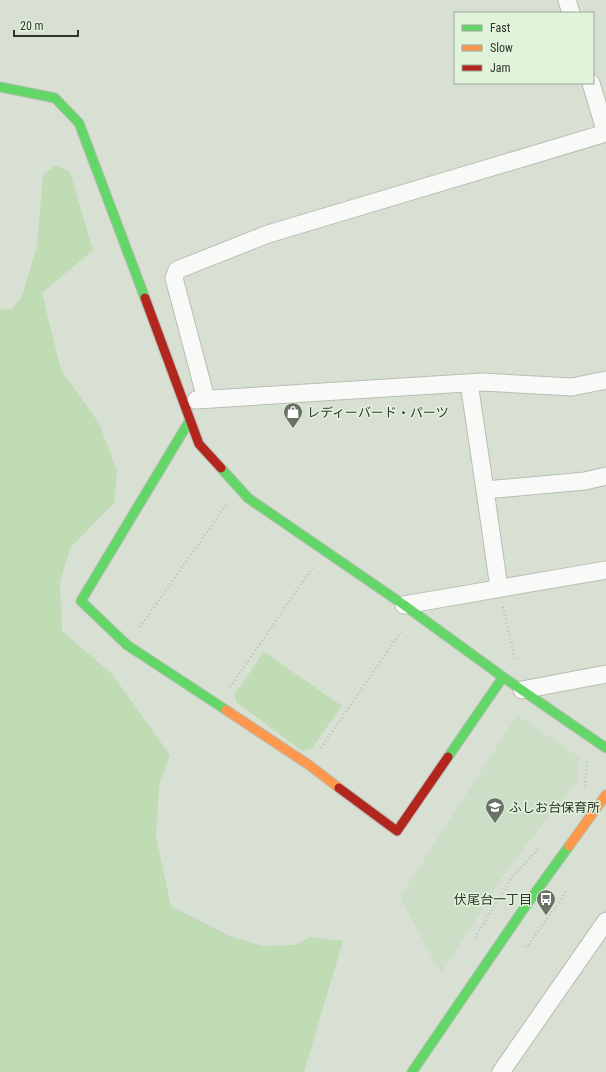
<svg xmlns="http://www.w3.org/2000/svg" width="606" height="1072" font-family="'Roboto Condensed','Noto Sans JP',sans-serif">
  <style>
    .built { fill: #cddec6 }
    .green { fill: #c0dcb5 }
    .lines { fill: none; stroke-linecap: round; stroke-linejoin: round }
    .street-casing { stroke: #b7beb3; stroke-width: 19 }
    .fast-casing { stroke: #b7beb3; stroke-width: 11 }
    .slow-casing { stroke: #b7beb3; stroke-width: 11 }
    .jam-casing { stroke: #b7beb3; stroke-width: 11 }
    .path { stroke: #bbc0ba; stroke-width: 2.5; stroke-dasharray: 1 3; stroke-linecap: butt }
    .street { stroke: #f9faf8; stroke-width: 17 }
    .fast { stroke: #63d668; stroke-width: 9 }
    .slow { stroke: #ff974d; stroke-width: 9 }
    .jam { stroke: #b3261e; stroke-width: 9 }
    .labels { text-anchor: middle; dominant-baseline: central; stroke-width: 3; stroke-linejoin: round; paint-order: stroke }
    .poi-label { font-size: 13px; fill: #2f362d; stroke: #e1f3da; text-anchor: start }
  </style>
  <rect width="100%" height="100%" fill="#d7e0d3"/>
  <!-- built -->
  <path class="built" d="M517 715 579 757 578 780 509 867 441 974 400 897Z"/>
  <!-- green -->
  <path class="green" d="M56 165 70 172 93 250 42 293 61 370 99 423 117 471 114 503 70 548 60 582 62 631 112 674 170 755 159 786 156 837 171 906 232 937 263 946 296 945 310 937 343 941 304 1072H0V310L12 309 22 296 37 246 43 175Z
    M264 652 342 706 311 749 302 751 236 702 235 694Z"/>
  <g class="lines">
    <defs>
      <path id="street" d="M567 0 571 13
        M591 83 606 133
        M469 383 485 490 585 481 606 476
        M206 399 174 278 177 270 268 234 606 133
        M196 400 482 382 572 387 606 380
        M485 490 499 588
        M404 605 606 570
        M522 690 606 674
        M501 1072 606 921"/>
      <path id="fast" d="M0 87 55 98 79 123 145 298
        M190 420 81 601 127 645 226 710
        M221 468 248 498 404 605 503 677 606 748
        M448 757 503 677
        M412 1072 527 904 569 846"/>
      <path id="slow" d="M226 710 309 765 339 788
        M569 846 606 795"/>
      <path id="jam" d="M145 298 199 444 221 468
        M339 788 397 831 448 757"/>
    </defs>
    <!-- street casing -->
    <use href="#street" class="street-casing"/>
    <!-- fast casing -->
    <use href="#fast" class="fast-casing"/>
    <!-- slow casing -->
    <use href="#slow" class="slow-casing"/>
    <!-- jam casing -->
    <use href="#jam" class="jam-casing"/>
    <!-- path -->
    <path class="path" d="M503 607 515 659
      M140 627 226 505
      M230 687 313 567
      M321 748 402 630
      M585 786 587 761
      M475 938 512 877 538 849
      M525 947 528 945 562 898 566 890"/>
    <!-- street -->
    <use href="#street" class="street"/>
    <!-- fast -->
    <use href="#fast" class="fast"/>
    <!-- slow -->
    <use href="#slow" class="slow"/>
    <!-- jam -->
    <use href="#jam" class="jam"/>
  </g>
  <!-- icons -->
  <defs>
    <symbol id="shop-pin" viewBox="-11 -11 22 30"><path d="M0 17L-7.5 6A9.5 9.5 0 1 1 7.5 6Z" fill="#6a7267" stroke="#e1f3da"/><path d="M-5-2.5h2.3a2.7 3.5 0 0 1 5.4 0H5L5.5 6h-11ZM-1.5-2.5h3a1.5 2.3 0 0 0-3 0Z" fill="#fff"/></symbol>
    <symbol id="school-pin" viewBox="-11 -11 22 30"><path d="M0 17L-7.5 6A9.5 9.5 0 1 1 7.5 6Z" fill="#6a7267" stroke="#e1f3da"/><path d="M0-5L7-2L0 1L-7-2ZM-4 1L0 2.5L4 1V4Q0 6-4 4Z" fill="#fff"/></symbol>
    <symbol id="bus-pin" viewBox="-11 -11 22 30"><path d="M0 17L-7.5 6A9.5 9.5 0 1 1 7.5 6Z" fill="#6a7267" stroke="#e1f3da"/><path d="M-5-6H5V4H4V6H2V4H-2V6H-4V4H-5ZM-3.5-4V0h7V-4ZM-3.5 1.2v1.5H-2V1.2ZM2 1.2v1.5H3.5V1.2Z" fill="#fff"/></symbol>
  </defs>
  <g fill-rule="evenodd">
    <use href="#shop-pin" x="282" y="401" width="22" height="30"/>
    <use href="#school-pin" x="484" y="796" width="22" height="30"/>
    <use href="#bus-pin" x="535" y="888" width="22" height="30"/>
  </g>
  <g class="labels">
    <!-- poi labels -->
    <g class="poi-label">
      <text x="307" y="412">レディーバード・パーツ</text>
      <text x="509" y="807">ふしお台保育所</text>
      <text x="532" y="899" text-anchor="end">伏尾台一丁目</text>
    </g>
  </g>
  <!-- legend -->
  <rect x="454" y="12" width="140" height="72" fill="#e1f3da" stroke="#9aa795"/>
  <rect x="462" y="25" width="20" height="6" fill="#63d668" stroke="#9aa795"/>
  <text x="490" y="32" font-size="12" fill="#2f362d">Fast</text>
  <rect x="462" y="45" width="20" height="6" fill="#ff974d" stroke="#9aa795"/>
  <text x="490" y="52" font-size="12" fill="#2f362d">Slow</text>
  <rect x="462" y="65" width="20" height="6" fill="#b3261e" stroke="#9aa795"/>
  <text x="490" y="72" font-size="12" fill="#2f362d">Jam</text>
  <!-- scale -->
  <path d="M14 30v6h64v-6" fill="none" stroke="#2f362d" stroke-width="2"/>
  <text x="20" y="30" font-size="12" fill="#2f362d" stroke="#e1f3da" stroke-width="3" paint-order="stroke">20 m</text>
</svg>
